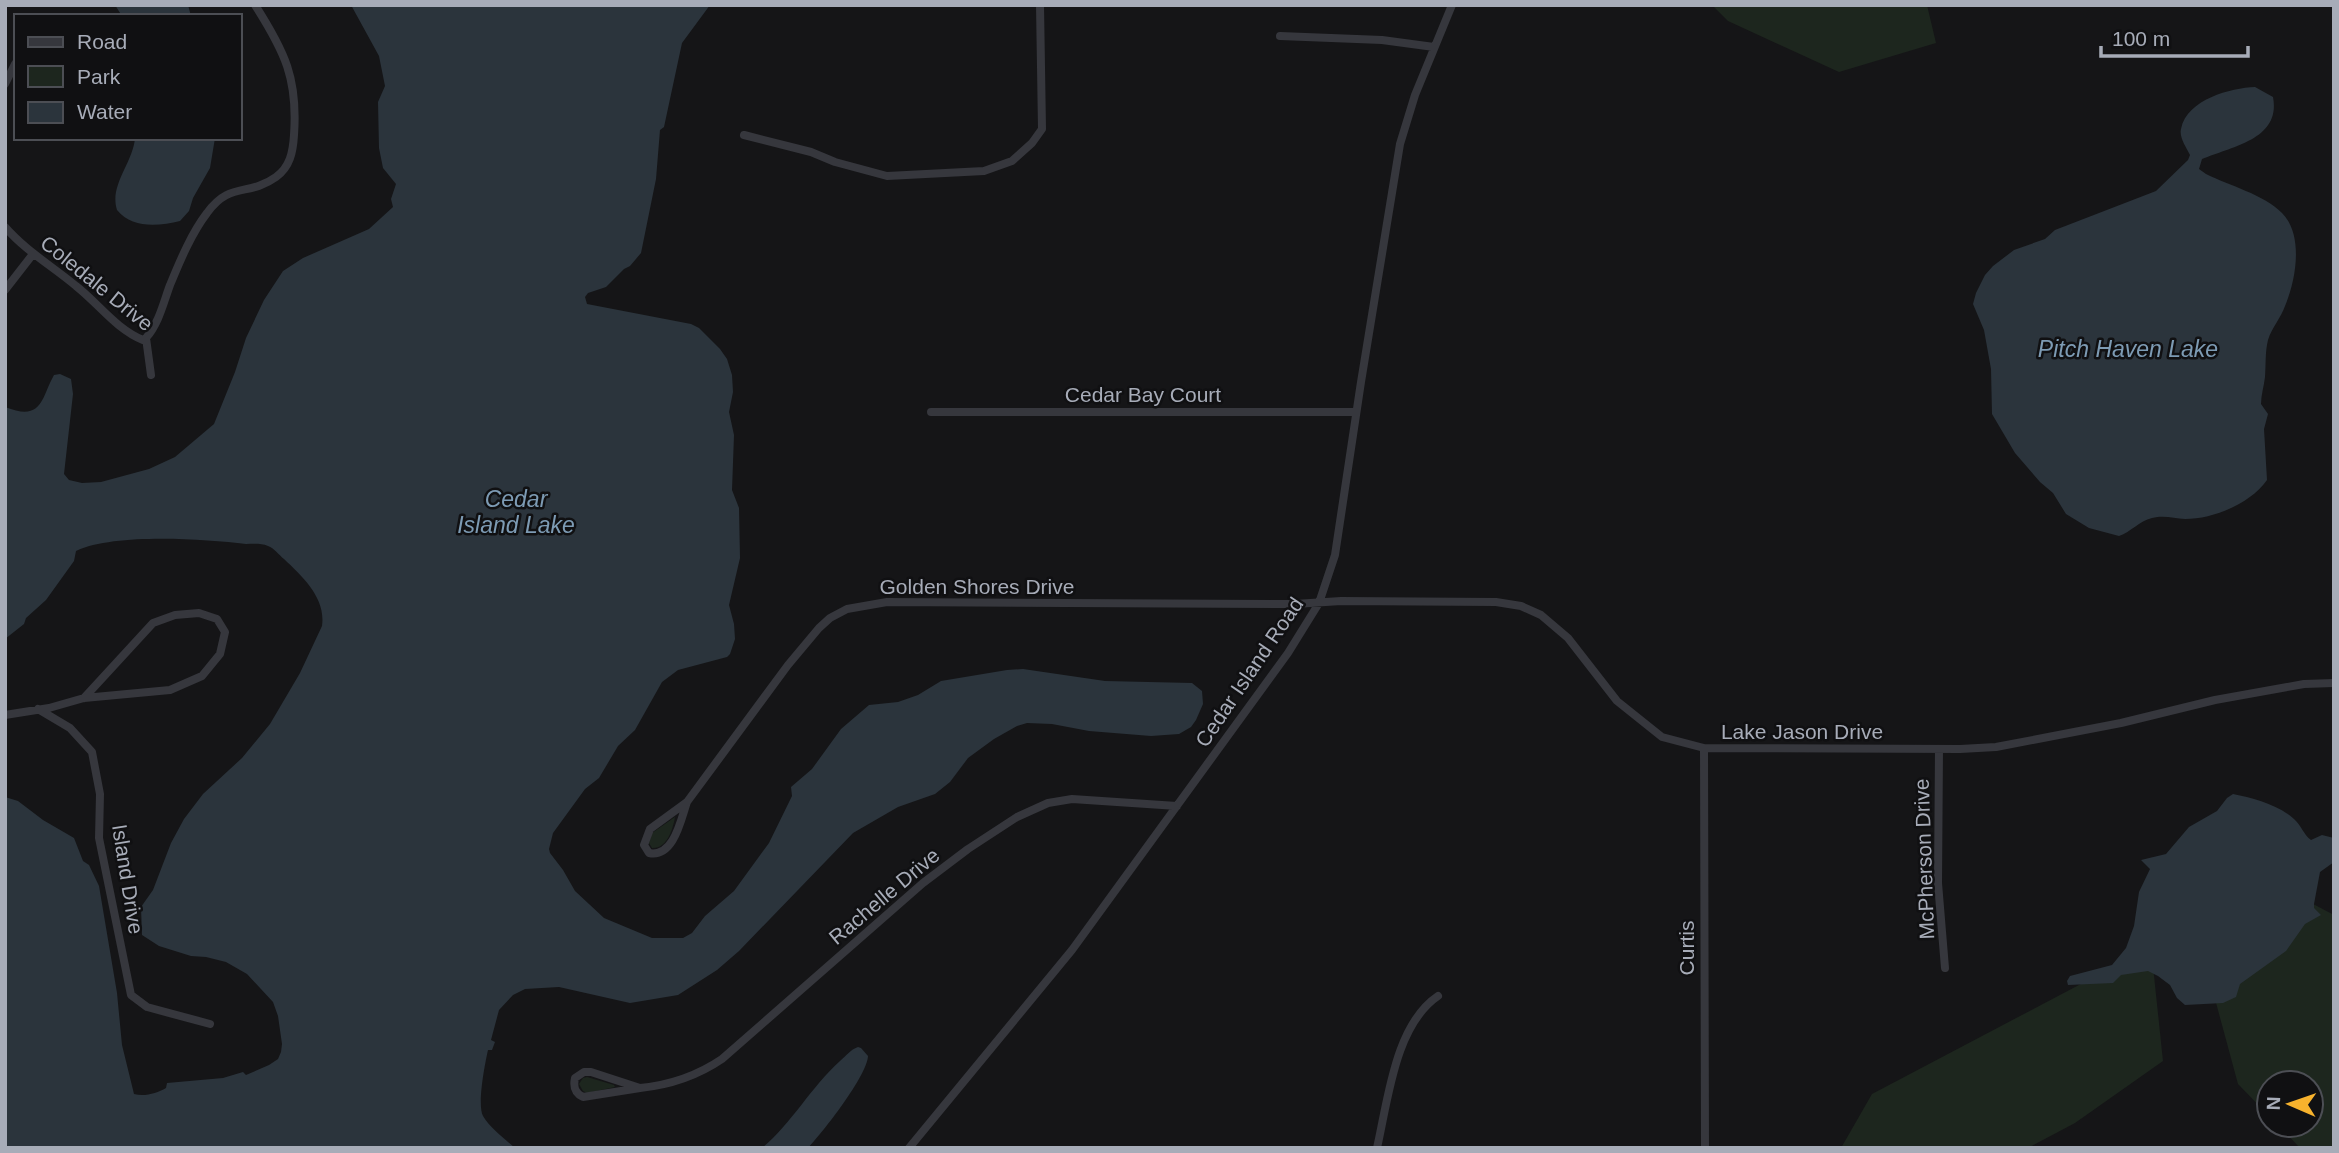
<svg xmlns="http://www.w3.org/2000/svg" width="2339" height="1153" font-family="Arial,sans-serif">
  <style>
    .green { fill: #1d261e }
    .water { fill: #2b343c }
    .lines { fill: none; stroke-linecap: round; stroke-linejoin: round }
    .street { stroke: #36373d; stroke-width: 8 }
    .labels { text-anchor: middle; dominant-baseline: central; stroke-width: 5; stroke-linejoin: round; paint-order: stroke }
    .street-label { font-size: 21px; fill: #a7acb8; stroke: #101012 }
    .water-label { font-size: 23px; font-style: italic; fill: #7d9bb4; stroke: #101012 }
  </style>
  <rect width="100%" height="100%" fill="#151517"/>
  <!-- green -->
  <path class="green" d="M1712 5H1927L1936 43 1839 72 1728 21Z
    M675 817C673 829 667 849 652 848L649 843 652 833Z
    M2298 896 2334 915V1147L2300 1148 2278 1125H2311V1083H2269V1116L2238 1084 2212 988Z
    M2151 947 2163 1061 2075 1123 2028 1148H1841L1872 1094Z
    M587 1077 614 1085 615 1087 587 1093 583 1091 579 1084 583 1078Z"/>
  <!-- water -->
  <path class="water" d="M115 5H188L191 16H122Z
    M351 5H710L682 43 664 127 660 130 656 179 641 253 630 266 624 269 606 287 588 293 585 297 587 304 691 324 699 328 720 349 727 359 732 375 733 392 729 412 734 435 732 490 739 508 740 558 729 605 734 624 735 639 730 654 727 657 678 670 662 682 635 730 618 746 599 778 585 789 553 833 549 849 550 853 563 870 575 891 604 918 652 938H683L692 933 705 916 734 891 769 843 792 796 791 787 812 769 841 729 869 705 898 702 918 695 941 681 1007 670 1023 669 1105 681 1192 683 1202 691 1203 704 1196 720 1191 727 1179 734 1151 736 1089 731 1052 724 1027 723 1017 726 994 739 968 758 950 782 935 794 898 807 853 833 739 951 717 970 678 995 630 1003 559 987 525 989 513 995 499 1010 491 1040 495 1042 492 1050H488C485 1063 477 1105 483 1116 490 1128 505 1139 515 1148H5V797L18 801 43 820 74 838 83 861 89 865 99 886 117 993 122 1045 134 1094C145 1097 157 1093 166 1088L167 1083 223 1078 243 1072 246 1075 269 1065 278 1059 281 1052 282 1044 278 1016 273 1002 247 974 226 962 206 957 191 956 159 946 142 935 141 907 153 890 171 843 184 819 203 794 242 758 270 724 300 673 322 626C326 598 303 577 284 559 279 555 274 548 268 546 261 543 253 544 246 544 202 539 115 533 76 551L74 561 46 600 26 618 24 624 5 639V407C43 422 41 398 54 375L60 374 71 379 73 394 64 474 69 480 82 483 101 482 149 469 175 457 214 424 235 372 246 338 264 300 283 271 303 258 369 229 393 207 391 199 396 184 383 168 379 148 378 102 385 86 379 56Z
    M2255 87 2273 97C2281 139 2233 146 2202 159L2199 169 2206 174C2230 186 2263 194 2282 213 2304 235 2296 280 2285 306 2281 318 2272 327 2268 340 2265 352 2266 364 2265 377 2264 386 2261 395 2261 404L2268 414 2264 429 2267 480C2250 504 2213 519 2185 519 2174 518 2163 515 2152 518 2139 521 2131 532 2119 536L2089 528 2066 514 2053 493 2040 482 2015 453 1992 414 1991 369 1984 330 1973 304 1976 293 1985 275 1993 266 2014 250 2045 239 2055 230 2156 191 2188 160 2190 155C2186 147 2179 137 2181 129 2187 99 2231 88 2255 87Z
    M135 138H215L210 168 193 198 189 211 180 221C159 226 132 229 117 210 109 185 133 163 135 138Z
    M2233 794C2253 798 2279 805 2294 819 2302 826 2303 834 2311 840L2322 835 2334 838V862L2320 872 2314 904V908L2321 915 2305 924 2286 951 2240 984 2236 997 2223 1003 2185 1005 2177 998 2170 985 2158 976 2148 971 2121 975 2113 983 2068 985 2067 981 2070 976 2112 965 2126 948 2134 926 2139 892 2150 869 2141 860 2166 854 2189 827 2217 811 2227 798Z
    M858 1047 861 1048 868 1056C867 1076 823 1132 808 1148H762C792 1123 811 1087 840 1061 847 1055 850 1050 858 1047Z"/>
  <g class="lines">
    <!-- street -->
    <path class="street" d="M1280 36 1382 40 1434 47
      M5 84 15 64
      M744 135 811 152 835 162 887 176 984 171 1012 161 1032 143 1042 129 1040 5
      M5 227C26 251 52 266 76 286 99 304 116 329 143 340L146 338
      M5 290 33 254
      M146 338C159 323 163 304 170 285 180 261 191 234 207 213 230 181 248 197 276 177 290 167 293 152 294 135 298 79 285 52 255 5
      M146 338 151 375
      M931 412H1356
      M38 709 70 728 92 752 100 794 99 838 131 995 147 1007 210 1024
      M5 715 49 708 84 698 170 690 202 676 220 654 225 632 217 619 199 613 175 615 153 623 84 698
      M1704 748 1705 1148
      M1939 749 1938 883 1945 968
      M687 802 788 665 819 628 830 618 847 609 887 602 1295 604 1341 601 1496 602 1521 606 1541 615 1568 638 1617 701 1662 737 1704 748 1960 749 1996 747 2121 723 2215 700 2304 684 2334 683
      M687 802C681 819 674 858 649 853L644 845 650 829Z
      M584 1072H591L640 1088 583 1097C575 1093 573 1087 575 1078Z
      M640 1088C670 1085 697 1076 722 1059L923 883 968 849 1017 817 1048 803 1072 799 1177 806
      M909 1148 1072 950 1288 653 1319 603 1335 555 1361 382 1400 144 1415 95 1452 5
      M1377 1148C1388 1100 1395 1025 1438 996"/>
  </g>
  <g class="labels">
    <!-- street labels -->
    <g class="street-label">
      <text transform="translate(97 283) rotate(39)">Coledale Drive</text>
      <text x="1143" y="394">Cedar Bay Court</text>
      <text x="977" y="586">Golden Shores Drive</text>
      <text transform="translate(1249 672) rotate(-56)">Cedar Island Road</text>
      <text x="1802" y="731">Lake Jason Drive</text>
      <text transform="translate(1924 859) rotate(-92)">McPherson Drive</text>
      <text transform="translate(128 879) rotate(81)">Island Drive</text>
      <text transform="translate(884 896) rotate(-40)">Rachelle Drive</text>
      <text transform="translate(1686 948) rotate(-90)">Curtis</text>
    </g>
    <!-- water labels -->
    <g class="water-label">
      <text x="2128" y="349">Pitch Haven Lake</text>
      <text x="516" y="499">Cedar<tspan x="516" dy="26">Island Lake</tspan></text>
    </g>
  </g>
  <!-- border -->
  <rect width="2339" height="1153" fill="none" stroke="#a7acb8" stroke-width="14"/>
  <!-- legend -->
  <rect x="14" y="14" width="228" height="126" fill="#101012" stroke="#4c4e54" stroke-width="2"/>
  <rect x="28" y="37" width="35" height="10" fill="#36373d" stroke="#4c4e54" stroke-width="2"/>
  <text x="77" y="49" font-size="21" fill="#a7acb8">Road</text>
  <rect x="28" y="66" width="35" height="21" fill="#1d261e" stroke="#4c4e54" stroke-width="2"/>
  <text x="77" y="84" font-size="21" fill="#a7acb8">Park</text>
  <rect x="28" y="102" width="35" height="21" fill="#2b343c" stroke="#4c4e54" stroke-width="2"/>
  <text x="77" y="119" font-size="21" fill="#a7acb8">Water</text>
  <!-- north arrow -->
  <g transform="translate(2290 1104) rotate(272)"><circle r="33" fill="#101012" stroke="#4c4e54" stroke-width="2"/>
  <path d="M0-5L12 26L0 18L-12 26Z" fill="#f7b22d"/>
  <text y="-10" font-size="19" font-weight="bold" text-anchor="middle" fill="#a7acb8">N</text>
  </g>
  <!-- scale -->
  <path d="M2101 46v10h147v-10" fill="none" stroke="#a7acb8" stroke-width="3.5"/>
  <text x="2112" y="46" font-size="21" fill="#a7acb8" stroke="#101012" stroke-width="5" paint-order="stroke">100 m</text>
</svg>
